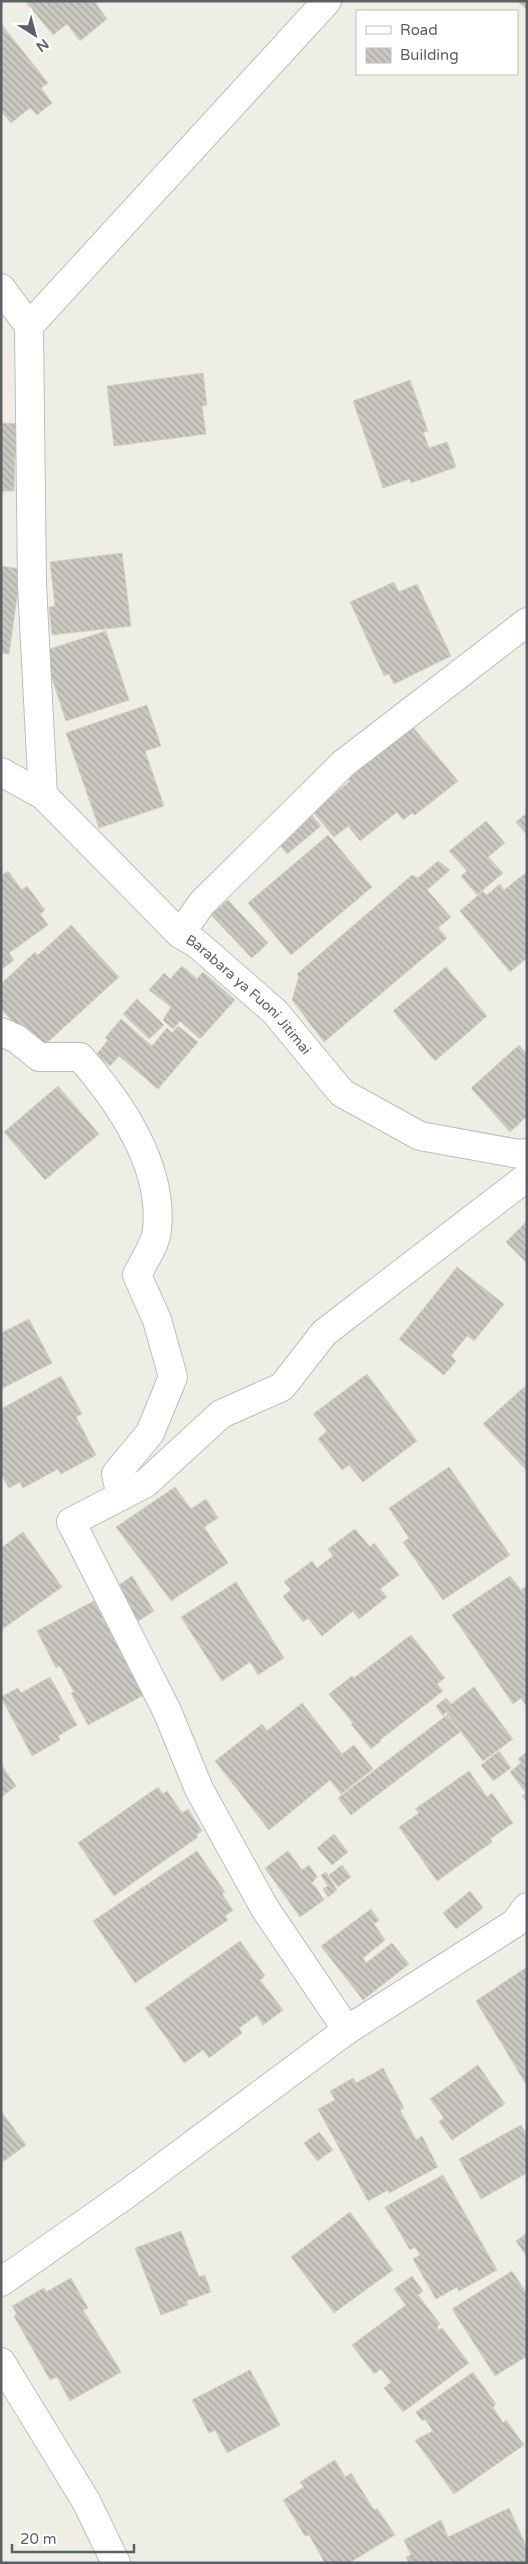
<svg xmlns="http://www.w3.org/2000/svg" width="528" height="2564" font-family="'Varela Round',sans-serif">
  <style>
    .building { fill: url(#building-back-hatch); stroke: #d4d1c2 }
    .lines { fill: none; stroke-linecap: round; stroke-linejoin: round }
    .minor-casing { stroke: #bcbdc3; stroke-width: 30 }
    .minor { stroke: #fff; stroke-width: 28 }
    .labels { text-anchor: middle; dominant-baseline: central; stroke-width: 4; stroke-linejoin: round; paint-order: stroke }
    .street-label { font-size: 14px; fill: #5c5f65; stroke: #fff }
  </style>
  <defs>
    <pattern id="building-back-hatch" width="6" height="6" patternUnits="userSpaceOnUse" patternTransform="scale(1.25)"><rect width="6" height="6" fill="#cac8c1"/><path d="M-1 5l2 2M0 0l6 6M5-1l2 2" fill="none" stroke="#a7a6a0"/></pattern>
  </defs>
  <rect width="100%" height="100%" fill="#efeee4"/>
  <!-- building -->
  <path class="building" d="M94 1 107 19 80 41 67 24 53 35 26 2Z
    M517 1H527V9Z
    M2 25 48 83 41 88 52 103 37 115 30 108 11 123 1 111Z
    M203 373 207 405 202 406 206 434 114 446 107 386Z
    M410 380 428 431 423 432 429 448 447 442 456 467 411 483 410 479 383 488 353 401Z
    M1 423 25 424 24 455H15L14 491H1Z
    M122 553 131 626 52 635 49 607 55 606 50 562Z
    M1 566 21 569 9 654 1 653Z
    M394 582 399 592 417 584 451 656 394 684 389 674 384 676 350 602Z
    M106 631 129 700 66 721 43 651Z
    M147 705 161 746 145 751 164 806 99 828 66 733Z
    M412 726 458 781 415 815 412 813 403 820 397 812 360 841 348 826 334 837 313 812 350 781 348 779Z
    M527 813V835L516 822Z
    M311 814 321 826 287 854 277 842Z
    M486 821 505 843 488 857 503 873 477 895 461 876 467 871 449 851Z
    M328 835 372 887 291 955 248 903Z
    M438 861 450 870 427 890 451 917 438 928 447 938 324 1042 292 1000 299 976 297 974 412 875 418 878Z
    M8 871 22 890 27 886 45 910 40 914 48 925 9 953 14 960 1 970V876Z
    M527 872V958L510 972 460 911 483 891 487 895 500 884 504 890Z
    M228 900 268 943 252 958 211 915Z
    M71 925 119 977 39 1050 1 1009V984L35 952 38 955Z
    M182 966 197 979 203 972 235 1000 200 1039 180 1021 173 1029 163 1020 171 1007 149 990 164 973 170 979Z
    M446 967 487 1016 435 1061 393 1011Z
    M137 999 164 1025 149 1039 123 1014Z
    M121 1019 152 1046 167 1028 172 1033 178 1026 198 1042 158 1089 119 1056 110 1066 96 1055 108 1040 105 1038Z
    M519 1045 527 1054V1116L510 1132 471 1088Z
    M58 1086 99 1134 45 1180 4 1132Z
    M527 1221V1263L506 1242Z
    M457 1267 504 1304 474 1341 467 1336 451 1356 456 1361 444 1375 399 1339Z
    M29 1319 52 1363 1 1389V1333Z
    M367 1374 417 1441 363 1482 349 1465 342 1470 318 1439 327 1431 313 1414Z
    M61 1376 82 1414 76 1417 96 1455 61 1474 58 1469 23 1488 20 1482 9 1488 1 1474V1409Z
    M524 1387 527 1390V1471L483 1424Z
    M449 1467 510 1555 443 1600 403 1542 409 1538 389 1508Z
    M175 1487 191 1509 206 1499 218 1518 204 1527 228 1563 171 1601 116 1527Z
    M355 1529 370 1547 374 1543 399 1575 380 1589 387 1597 359 1619 353 1611 322 1636 308 1618 303 1622 283 1596 291 1590 284 1582 312 1561 317 1568 333 1556 328 1549Z
    M23 1532 62 1587 1 1630V1548Z
    M132 1576 154 1611 134 1624 110 1591Z
    M510 1576 521 1590 527 1586V1707L521 1698 513 1704 452 1615Z
    M236 1582 284 1658 258 1675 250 1662 222 1681 181 1617Z
    M94 1601 144 1695 88 1725 71 1693 74 1692 60 1666 56 1668 37 1631Z
    M411 1635 445 1678 437 1684 443 1691 380 1740 381 1741 371 1749 351 1724 353 1723 329 1694 352 1676 354 1678Z
    M50 1677 77 1725 58 1736 60 1740 32 1756 1 1697 18 1688 21 1693Z
    M474 1687 513 1739 483 1761 446 1712 443 1716 436 1706 446 1698 451 1704Z
    M302 1703 342 1754 354 1745 373 1769 341 1794 330 1780 269 1830 215 1761 262 1724 267 1731Z
    M447 1715 460 1732 351 1815 338 1798Z
    M499 1751 511 1768 493 1781 481 1765Z
    M527 1752V1802L522 1796 526 1793 510 1772 521 1763 518 1759Z
    M1 1764 16 1786 1 1797Z
    M469 1771 487 1797 492 1793 513 1823 490 1839 492 1842 437 1881 399 1827 419 1813 415 1809Z
    M158 1787 163 1794 167 1791 182 1813 188 1809 202 1831 196 1835 198 1837 114 1896 78 1843Z
    M334 1834 348 1852 332 1865 317 1848Z
    M197 1851 225 1892 222 1894 233 1910 225 1916 228 1920 135 1983 93 1921Z
    M288 1851 302 1870 309 1865 317 1877 311 1884 315 1886 324 1900 300 1917 265 1868Z
    M342 1865 351 1877 338 1887 329 1875Z
    M326 1872 337 1890 328 1897 323 1889 328 1886 321 1875Z
    M470 1891 483 1908 456 1929 443 1913Z
    M371 1909 379 1920 374 1924 385 1940 363 1958 366 1963 392 1943 409 1964 363 2000 321 1946Z
    M240 1941 265 1976 260 1980 283 2010 263 2025 257 2015 239 2028 242 2033 209 2058 203 2050 184 2063 145 2008Z
    M527 1967V2086L476 2001Z
    M478 2065 505 2104 452 2140 439 2122 444 2118 430 2099Z
    M383 2068 404 2108 400 2110 416 2140 422 2136 438 2167 389 2193 388 2190 368 2201 318 2109 335 2100 330 2091 353 2078 356 2083Z
    M1 2111 26 2145 1 2163Z
    M521 2125 527 2135V2173L481 2199 459 2159Z
    M319 2132 333 2150 317 2161 304 2143Z
    M443 2175 497 2270 459 2291 457 2287 436 2299 413 2259 420 2255 415 2247 410 2250 385 2207Z
    M350 2212 393 2270 334 2313 291 2257Z
    M181 2231 199 2277 205 2275 211 2292 186 2301 188 2305 161 2315 135 2248Z
    M527 2233V2257L516 2241Z
    M512 2271 527 2294V2356L495 2376 452 2309Z
    M412 2276 423 2291 418 2295 440 2324 437 2327 439 2330 442 2328 469 2363 403 2412 384 2388 391 2382 381 2369 374 2374 352 2345 406 2305 394 2289Z
    M71 2278 88 2308 83 2310 121 2372 70 2401 57 2377 50 2380 14 2316 17 2314 12 2306 44 2288 46 2292Z
    M250 2370 280 2425 227 2453 215 2430 209 2433 192 2400Z
    M473 2372 496 2404 493 2407 503 2423 506 2420 524 2445 454 2494 415 2440 433 2431 425 2419 422 2421 416 2412Z
    M335 2460 345 2477 351 2473 374 2510 377 2508 395 2535 349 2563H325L309 2535 305 2536 283 2500 304 2487 300 2482Z
    M509 2508 527 2548V2563H409L406 2557 411 2555 404 2540 441 2520 448 2537Z"/>
  <g class="lines">
    <defs>
      <g id="minor">
        <path d="M1 288 29 326 32 585 43 795"/>
        <path d="M29 326 327 1"/>
        <path id="s1" d="M1 772 43 795 180 934 196 943 275 1012 342 1093 420 1136 519 1154 527 1153"/>
        <path d="M180 934 202 903 344 763 527 622"/>
        <path d="M1 1032 17 1039 39 1057H80C120 1102 164 1167 157 1230 156 1244 143 1262 137 1275L157 1320 173 1377 150 1433 116 1474 121 1496"/>
        <path d="M347 2030 264 1907 199 1789 167 1711 71 1522 146 1483 221 1414 282 1387 324 1333 527 1177"/>
        <path d="M1 2282 128 2193 347 2030 515 1923 527 1907"/>
        <path d="M1 2362 86 2501 116 2563"/>
      </g>
    </defs>
    <!-- minor casing -->
    <use href="#minor" class="minor-casing"/>
    <!-- minor -->
    <use href="#minor" class="minor"/>
  </g>
  <g class="labels">
    <!-- street labels -->
    <g class="street-label">
      <text stroke="none"><textPath href="#s1" startOffset="335">Barabara ya Fuoni Jitimai</textPath></text>
    </g>
  </g>
  <!-- border -->
  <rect width="528" height="2564" fill="none" stroke="#5c5f65" stroke-width="5"/>
  <!-- legend -->
  <rect x="356" y="10" width="162" height="65" fill="#ffffff" stroke="#bebfc1"/>
  <rect x="366" y="26" width="25" height="8" fill="#ffffff" stroke="#bebfc1"/>
  <text x="400" y="35" font-size="15" fill="#5c5f65">Road</text>
  <rect x="366" y="48" width="25" height="15" fill="url(#building-back-hatch)" stroke="#bebfc1"/>
  <text x="400" y="60" font-size="15" fill="#5c5f65">Building</text>
  <!-- north arrow -->
  <g transform="translate(35 35) rotate(144)" stroke="#ffffff" stroke-width="4" paint-order="stroke">
  <path d="M0-4L9 19L0 12L-9 19Z" fill="#5c5f65"/>
  <text y="-8" font-size="14" font-weight="bold" text-anchor="middle" fill="#5c5f65">N</text>
  </g>
  <!-- scale -->
  <path d="M12 2544v8h122v-8" fill="none" stroke="#5c5f65" stroke-width="2.5"/>
  <text x="20" y="2544" font-size="15" fill="#5c5f65" stroke="#ffffff" stroke-width="4" paint-order="stroke">20 m</text>
</svg>
